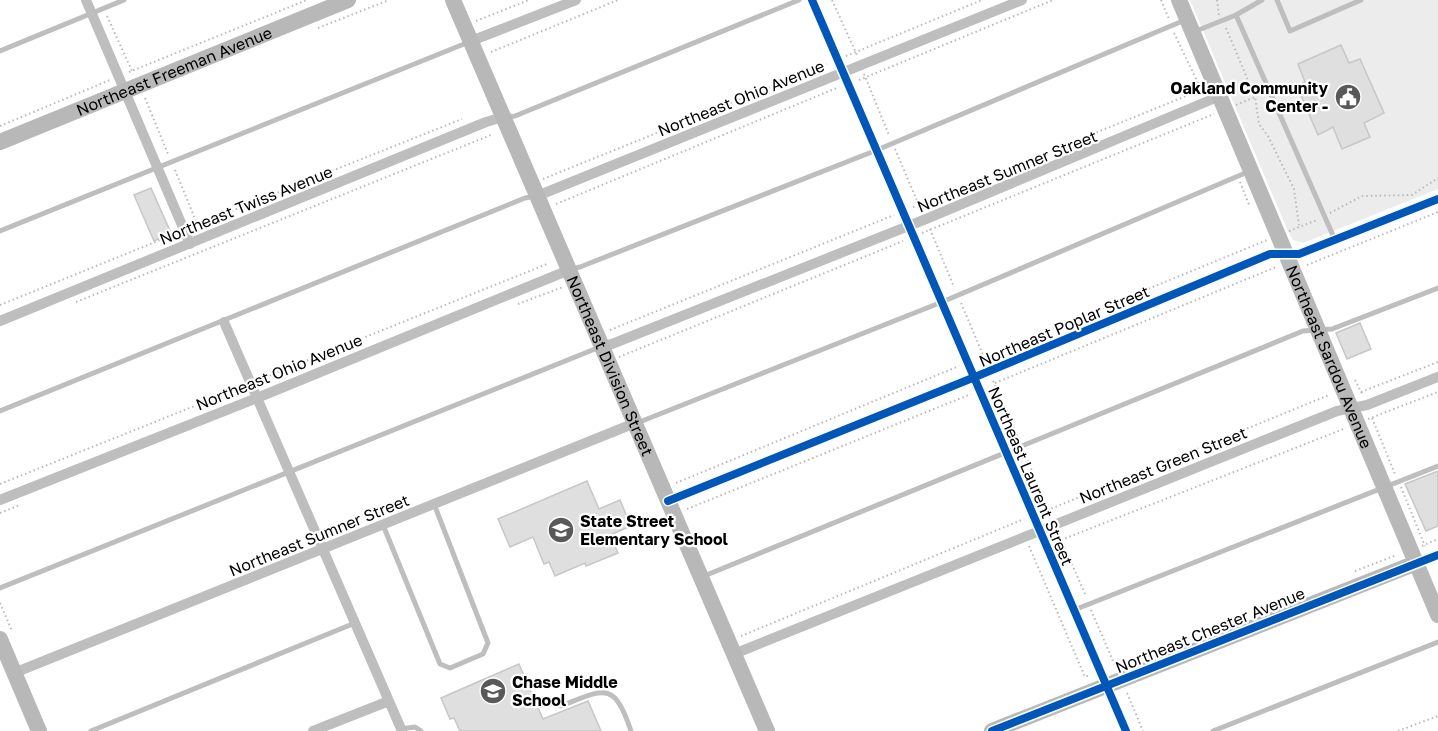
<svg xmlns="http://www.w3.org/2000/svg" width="1438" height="731" font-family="'Golos Text',sans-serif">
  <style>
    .green { fill: #ececec }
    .building { fill: #dfdfdf; stroke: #c7c7c7; stroke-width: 1.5 }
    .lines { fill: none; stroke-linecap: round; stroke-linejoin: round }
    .path { stroke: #b9b9b9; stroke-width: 2; stroke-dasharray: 1.5 3; stroke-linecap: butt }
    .lane { stroke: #bebebe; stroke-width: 5 }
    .street { stroke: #bebebe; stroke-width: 10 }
    .secondary { stroke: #b8b8b8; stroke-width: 16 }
    .cycleway-casing { stroke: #fff; stroke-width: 11 }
    .cycleway { stroke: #0057b8; stroke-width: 8 }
    .labels { text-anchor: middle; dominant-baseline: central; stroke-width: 4.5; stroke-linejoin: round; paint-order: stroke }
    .street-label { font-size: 16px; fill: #000; stroke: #fff }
    .poi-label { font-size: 16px; font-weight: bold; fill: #000; stroke: #fff; text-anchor: start }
  </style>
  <rect width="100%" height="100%" fill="#fff"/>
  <!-- green -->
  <path class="green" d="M1190 0H1438V189L1303 243 1293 240 1287 229Z"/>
  <!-- building -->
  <path class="building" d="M1341 45 1349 63 1360 59 1384 113 1364 123 1370 137 1342 149 1333 127 1318 135 1297 86 1305 82 1298 64Z
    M151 188 171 233 154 241 134 195Z
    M1360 323 1371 349 1347 359 1336 333Z
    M1438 471V526L1426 531 1405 484Z
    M587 481 599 509 620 500 631 526 610 535 618 553 586 566 585 563 555 576 549 562 544 564 533 537 510 547 498 519Z
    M519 664 543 719 588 701 601 731H460L454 718 450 719 441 698Z"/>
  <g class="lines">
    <!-- path -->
    <path class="path" d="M832 0 857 55
      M1161 0 1169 19
      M1217 0 1219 15
      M107 16 132 71
      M476 21 529 0
      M318 28 389 0
      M1226 28 1255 97 1259 124 1268 136 1294 189 1299 225
      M1174 33 1199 85
      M491 52 618 0
      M846 56 982 0
      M129 72 307 0
      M864 74 889 135
      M859 80 1053 0
      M145 98 168 154
      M1236 105 1255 97
      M0 126 110 80
      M895 149 921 210
      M175 170 198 226
      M543 179 827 64
      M1240 182 1250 207
      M556 204 839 87
      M913 207 1201 90V91
      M1330 213 1362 196 1412 195 1438 178
      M194 226 462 119
      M930 229 954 287
      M1289 231 1317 220
      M922 233 1214 114
      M1307 265 1438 212
      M76 302 491 135
      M961 303 986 362
      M518 304 563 287
      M0 305 175 234
      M610 330 894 215
      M619 357 903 241
      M978 359 1267 240
      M261 379 547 264
      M1355 380 1363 396
      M993 381 1019 439
      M995 383 1276 267
      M1361 392 1438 362
      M1372 418 1395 474
      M1368 419 1438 392
      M1024 452 1051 516
      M676 483 959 366
      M0 484 242 387
      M1401 487 1425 546
      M687 509 971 394
      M1043 512 1329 395
      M0 513 20 505
      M1059 535 1086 596
      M1061 540 1346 428
      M1029 546 1085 677 1090 675
      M1422 546 1438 539
      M1355 571 1397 555
      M0 603 12 631
      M1091 610 1116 668
      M741 636 1024 519
      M1127 693 1143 731
      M1398 731 1438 716"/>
    <!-- lane -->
    <path class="lane" d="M1277 0 1290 31 1361 0
      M1236 15 1335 240
      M1196 31 1236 15 1262 0
      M0 51 124 0
      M506 117 515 116 799 0
      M0 231 469 42
      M571 269 580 267 877 150 1185 20
      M0 411 525 198 536 196
      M637 423 942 302 1250 171
      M383 525 440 664 450 668 483 654 488 643 434 504
      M704 576 1303 331 1332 329 1438 288
      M0 588 600 347
      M1074 610 1438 466
      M561 706C604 689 614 680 631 731
      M401 729 415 727 421 731
      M91 731 355 623
      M1213 731 1438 642"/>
    <!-- street -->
    <path class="street" d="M86 0 190 244
      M812 0 1126 731
      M471 41 576 0
      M537 196 1022 0
      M0 321 486 122 503 117
      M224 322 402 731
      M602 346 612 344 926 219 1220 96
      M0 500 257 398 569 270
      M668 501 975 377 1270 254H1299L1438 199
      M1416 563 1438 555
      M734 654 1337 411 1367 405 1438 377
      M14 673 635 423
      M313 731 389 701"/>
    <!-- secondary -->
    <g class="secondary">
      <path id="s1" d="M453 0 767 731"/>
      <path id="s2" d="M1179 0 1438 615"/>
      <path id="s3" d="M0 142 348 0"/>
      <path d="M0 639 39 731"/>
      <path d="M992 731 1416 563"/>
    </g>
    <defs>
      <path id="cycleway" d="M812 0 1126 731
        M668 501 975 377 1270 254H1299L1438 199
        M992 731 1438 555"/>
    </defs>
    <!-- cycleway casing -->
    <use href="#cycleway" class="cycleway-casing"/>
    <!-- cycleway -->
    <use href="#cycleway" class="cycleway"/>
  </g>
  <!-- icons -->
  <defs>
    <symbol id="civic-disc" viewBox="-11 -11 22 22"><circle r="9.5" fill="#595959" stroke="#fff"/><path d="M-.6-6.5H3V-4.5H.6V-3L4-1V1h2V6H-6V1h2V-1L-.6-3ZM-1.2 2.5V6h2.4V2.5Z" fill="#fff"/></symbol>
    <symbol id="school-disc" viewBox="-11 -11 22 22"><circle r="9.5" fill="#595959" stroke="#fff"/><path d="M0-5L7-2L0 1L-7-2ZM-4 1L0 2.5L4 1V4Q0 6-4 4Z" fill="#fff"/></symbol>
  </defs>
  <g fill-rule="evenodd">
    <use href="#civic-disc" x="1333" y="82" width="30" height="30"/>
    <use href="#school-disc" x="546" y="515" width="30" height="30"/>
    <use href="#school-disc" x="478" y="676" width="30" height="30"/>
  </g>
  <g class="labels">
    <!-- street labels -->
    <g class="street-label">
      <text stroke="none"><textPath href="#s3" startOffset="188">Northeast Freeman Avenue</textPath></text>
      <text transform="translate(741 98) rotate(-22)">Northeast Ohio Avenue</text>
      <text transform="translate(1007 171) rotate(-22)">Northeast Sumner Street</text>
      <text transform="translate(246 205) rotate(-22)">Northeast Twiss Avenue</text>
      <text transform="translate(1064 326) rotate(-23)">Northeast Poplar Street</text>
      <text stroke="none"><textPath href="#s2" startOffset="387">Northeast Sardou Avenue</textPath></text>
      <text stroke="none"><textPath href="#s1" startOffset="398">Northeast Division Street</textPath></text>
      <text transform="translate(279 372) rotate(-22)">Northeast Ohio Avenue</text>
      <text transform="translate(1163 465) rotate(-22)">Northeast Green Street</text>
      <text transform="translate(1031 476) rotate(67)">Northeast Laurent Street</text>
      <text transform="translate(319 535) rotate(-22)">Northeast Sumner Street</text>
      <text transform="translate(1210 630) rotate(-22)">Northeast Chester Avenue</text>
    </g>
    <!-- poi labels -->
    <g class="poi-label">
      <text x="1328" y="88" text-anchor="end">Oakland Community<tspan x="1328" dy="18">Center -</tspan></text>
      <text x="580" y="521">State Street<tspan x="580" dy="18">Elementary School</tspan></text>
      <text x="512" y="682">Chase Middle<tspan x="512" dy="18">School</tspan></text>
    </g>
  </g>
</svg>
